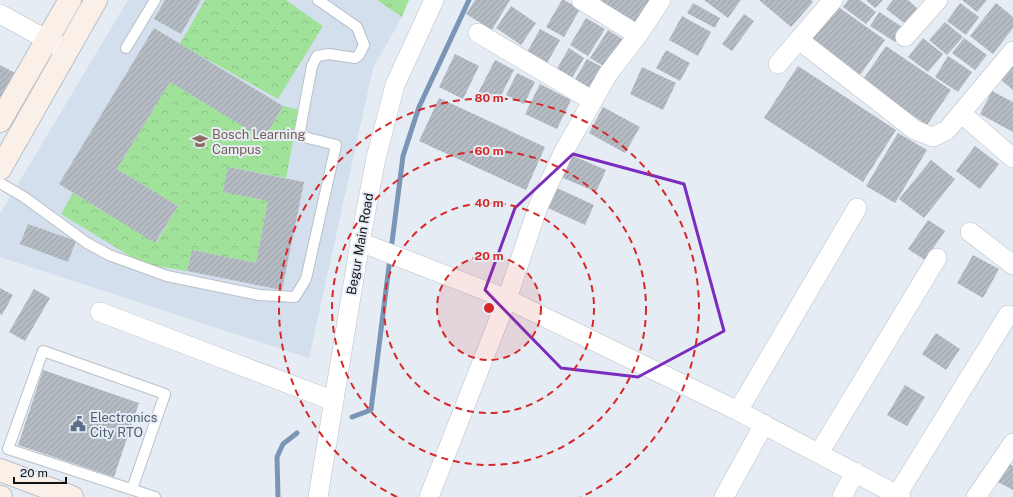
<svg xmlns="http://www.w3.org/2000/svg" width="1013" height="497" font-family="'Public Sans',sans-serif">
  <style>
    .built { fill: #d3dfed }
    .grass { fill: url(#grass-tufts) }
    .park { fill: url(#park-crowns) }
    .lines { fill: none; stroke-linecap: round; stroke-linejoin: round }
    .stream { stroke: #7a95b5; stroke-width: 5 }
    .building { fill: url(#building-hatch) }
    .lane-casing { stroke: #bac0c8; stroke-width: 12 }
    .street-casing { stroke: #bac0c8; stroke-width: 20 }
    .secondary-casing { stroke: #bac0c8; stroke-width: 24 }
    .lane { stroke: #fff; stroke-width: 10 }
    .street { stroke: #fff; stroke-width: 19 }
    .secondary { stroke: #fbf0e8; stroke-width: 22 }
    .marked { fill: none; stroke: #7b2cbf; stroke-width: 3; stroke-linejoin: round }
    .ring { fill: none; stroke: #d62828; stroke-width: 2; stroke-dasharray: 7 5 }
    .labels { text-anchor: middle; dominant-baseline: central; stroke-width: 4; stroke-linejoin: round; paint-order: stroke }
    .education-label { font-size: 13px; fill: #785e54; stroke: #e5ecf4; text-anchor: start }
    .street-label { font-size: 13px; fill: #101315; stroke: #e5ecf4 }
    .service-label { font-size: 13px; fill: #4e5e75; stroke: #e5ecf4; text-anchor: start }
    .centre { fill: #d62828; stroke: #e5ecf4; stroke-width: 2 }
    .ring-label { font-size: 12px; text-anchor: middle; font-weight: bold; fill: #d62828; stroke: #e5ecf4; stroke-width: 4; stroke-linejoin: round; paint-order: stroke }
  </style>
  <defs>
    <pattern id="grass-tufts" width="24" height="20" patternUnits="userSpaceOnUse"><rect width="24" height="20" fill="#a1e29b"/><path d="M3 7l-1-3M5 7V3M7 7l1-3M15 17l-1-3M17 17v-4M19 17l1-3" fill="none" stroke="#8ac185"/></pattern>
    <pattern id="park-crowns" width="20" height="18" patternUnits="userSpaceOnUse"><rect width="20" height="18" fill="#a1e29b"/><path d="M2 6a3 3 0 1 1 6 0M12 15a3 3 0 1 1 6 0" fill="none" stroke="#8ac185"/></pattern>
    <pattern id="building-hatch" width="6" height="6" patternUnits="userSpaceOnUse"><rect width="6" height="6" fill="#b4bbc2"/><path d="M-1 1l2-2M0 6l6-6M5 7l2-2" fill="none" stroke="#9aa0a6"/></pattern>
  </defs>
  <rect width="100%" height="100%" fill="#e5ecf4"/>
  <!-- built -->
  <path class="built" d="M128 0H377L402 17 373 68 309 358 0 257V214Z"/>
  <!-- grass -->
  <path class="grass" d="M377 0H409L402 17Z"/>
  <!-- park -->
  <path class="park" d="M205 0H286L323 26 278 99 180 44Z
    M170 82 264 138 283 106 299 110 286 178 228 167 224 192 268 201 256 263 192 250 187 271 143 264 61 214 73 193 156 243 178 206 117 169Z"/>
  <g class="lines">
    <!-- stream -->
    <path class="stream" d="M391 250 403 156 419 107 469 0
      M352 417 371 410 390 258
      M278 497 277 457 283 444 297 433"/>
  </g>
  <!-- building -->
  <path class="building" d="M165 0H201L181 34 154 19Z
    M475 0H510L492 30 466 14Z
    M562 0H564L580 9 564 37 546 27Z
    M602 0H655L640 26 600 3Z
    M704 0H741L728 18Z
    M759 0H811L813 2 791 27Z
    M848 0H860L876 12 866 24 843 7Z
    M866 0H883L875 8Z
    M893 0H908L919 10 907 25 886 9Z
    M962 0H987L977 12Z
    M693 3 720 18 715 28 687 13Z
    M960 3 979 17 966 35 947 21Z
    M996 3 1013 17V28L993 54 970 36Z
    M511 6 536 23 521 45 496 28Z
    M837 6 885 40 860 75 812 40Z
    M879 12 904 28 895 42 870 26Z
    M744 14 754 21 732 51 722 44Z
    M682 16 711 32 698 56 669 40Z
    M586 18 605 29 588 56 570 45Z
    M945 22 963 37 947 55 929 40Z
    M154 28 283 106 264 139 170 82 117 169 178 206 155 243 59 184Z
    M540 29 560 40 546 65 526 54Z
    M608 30 624 40 607 68 590 58Z
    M923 38 943 54 928 72 908 57Z
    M964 38 987 55 975 70 952 53Z
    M886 46 951 90 927 125 862 81Z
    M569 48 584 58 570 81 555 72Z
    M666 50 690 63 680 81 656 68Z
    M455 54 479 66 463 99 439 87Z
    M948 56 972 72 958 92 935 77Z
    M587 59 604 68 590 93 573 83Z
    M495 60 514 70 497 103 478 93Z
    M0 65 19 75 0 107Z
    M798 66 896 130 863 182 764 118Z
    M1013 66V90L1001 80Z
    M642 67 676 83 663 110 630 94Z
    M517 73 535 82 524 104 506 95Z
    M540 84 571 100 557 129 525 114Z
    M992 91 1013 102V132L980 114Z
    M439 98 545 147 526 190 419 141Z
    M603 107 640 127 625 153 589 133Z
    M898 133 927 150 895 203 866 186Z
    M975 146 999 164 980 189 956 171Z
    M571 155 606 170 596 192 561 177Z
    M931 160 955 179 924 218 899 199Z
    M228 167 304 182 282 290 187 271 192 250 256 263 268 201 223 192Z
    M557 188 594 205 585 225 548 208Z
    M928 220 945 231 925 260 908 249Z
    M28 224 76 241 68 262 20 244Z
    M973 255 999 269 983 298 957 283Z
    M0 288 13 295 2 315 0 314Z
    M34 289 50 298 25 341 9 332Z
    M936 333 960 349 946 370 922 354Z
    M43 370 139 403 114 477 18 445Z
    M905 385 925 397 907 426 887 415Z
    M1008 463 1013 466V490L998 482Z"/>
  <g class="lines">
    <defs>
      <path id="lane" d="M126 48 155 0
        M0 183 24 197 87 243 109 255 167 276 259 295 295 297 306 279 336 145 308 138 303 136 300 130 312 66 317 56 329 54 355 58 359 55 364 45 357 27 318 0
        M132 489 165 394 43 351 8 449 155 497"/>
      <path id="street" d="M581 0 638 35
        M0 14 60 47
        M478 33 593 101
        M905 37 938 0
        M799 40 915 130 933 137 947 130 1013 51
        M778 64 833 0
        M961 113 1013 158
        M970 232 1013 265
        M360 242 507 299 738 411 901 497
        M100 312 334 401
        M738 411 857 208
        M819 453 937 258
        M897 495 1008 315
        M318 497 360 242 376 158 395 85 434 0
        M429 497 507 299 538 207 563 153 608 74 638 35 661 0
        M724 497 764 424
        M842 497 855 472
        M976 497 1013 443"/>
      <path id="secondary" d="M0 121 70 0
        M0 169 96 0
        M0 470 72 497
        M0 497H1"/>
    </defs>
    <!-- lane casing -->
    <use href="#lane" class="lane-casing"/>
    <!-- street casing -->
    <use href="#street" class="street-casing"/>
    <!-- secondary casing -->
    <use href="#secondary" class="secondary-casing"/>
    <!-- lane -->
    <use href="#lane" class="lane"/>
    <!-- street -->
    <use href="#street" class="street"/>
    <!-- secondary -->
    <use href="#secondary" class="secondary"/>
  </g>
  <!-- marked area -->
  <path class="marked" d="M573 154 684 184 724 331 638 377 561 368 485 290 515 208Z"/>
  <!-- distance rings -->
  <circle cx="489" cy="308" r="52" fill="#d62828" fill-opacity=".12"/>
  <g class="ring">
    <circle cx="489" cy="308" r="52"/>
    <circle cx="489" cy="308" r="105"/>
    <circle cx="489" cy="308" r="157"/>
    <path d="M397 497A210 210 0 1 1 581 497"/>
  </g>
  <!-- icons -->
  <defs>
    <symbol id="university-bare" viewBox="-9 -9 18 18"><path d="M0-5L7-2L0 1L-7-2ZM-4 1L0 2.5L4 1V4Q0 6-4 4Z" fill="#8d6e63" stroke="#e5ecf4" stroke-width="2.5" paint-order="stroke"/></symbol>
    <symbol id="civic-bare" viewBox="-9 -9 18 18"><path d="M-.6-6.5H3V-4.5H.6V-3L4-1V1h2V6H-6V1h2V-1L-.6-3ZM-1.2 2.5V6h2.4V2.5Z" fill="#5c6f8a" stroke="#e5ecf4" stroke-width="2.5" paint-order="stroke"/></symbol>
  </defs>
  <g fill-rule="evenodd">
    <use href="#university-bare" x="189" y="130" width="22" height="22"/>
    <use href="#civic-bare" x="67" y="413" width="22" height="22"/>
  </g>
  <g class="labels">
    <!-- education labels -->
    <g class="education-label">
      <text x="212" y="134">Bosch Learning<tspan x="212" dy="15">Campus</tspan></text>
    </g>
    <!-- street labels -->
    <g class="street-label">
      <text transform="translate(360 244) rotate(-80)">Begur Main Road</text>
    </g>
    <!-- service labels -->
    <g class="service-label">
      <text x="90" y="417">Electronics<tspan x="90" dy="15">City RTO</tspan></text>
    </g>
  </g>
  <circle cx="489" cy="308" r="6" class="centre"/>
  <g class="ring-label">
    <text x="489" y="102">80 m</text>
    <text x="489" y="155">60 m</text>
    <text x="489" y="207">40 m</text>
    <text x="489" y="260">20 m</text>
  </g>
  <!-- scale -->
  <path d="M14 477v6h52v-6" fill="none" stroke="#101315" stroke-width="2"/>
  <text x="20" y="477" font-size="12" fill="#101315" stroke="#e5ecf4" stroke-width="3" paint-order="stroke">20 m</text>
</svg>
